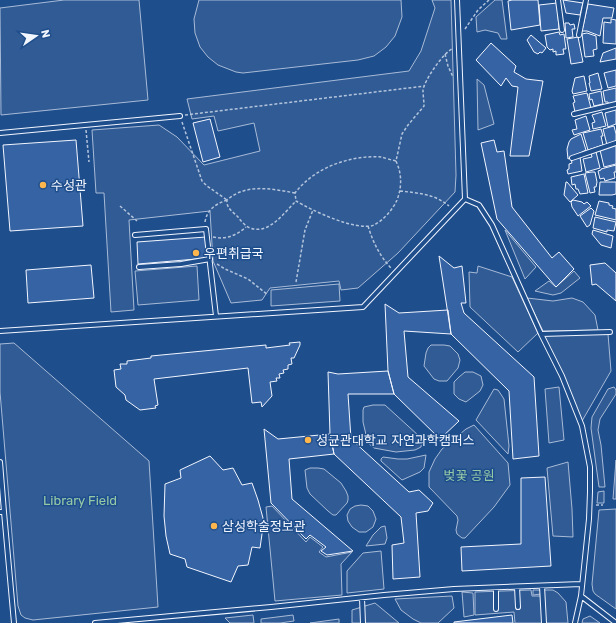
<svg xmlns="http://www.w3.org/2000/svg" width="616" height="623" font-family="Rubik,'Noto Sans KR',sans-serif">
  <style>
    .built { fill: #305b95; stroke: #a8bbd7 }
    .building { fill: #3563a3; stroke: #f2f6ff }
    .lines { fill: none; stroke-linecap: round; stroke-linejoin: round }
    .lane-casing { stroke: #f2f6ff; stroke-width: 6 }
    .path { stroke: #b3c4dc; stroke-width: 1.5; stroke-dasharray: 3 2; stroke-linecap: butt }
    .lane { stroke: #1f4e8c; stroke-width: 4 }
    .poi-dot { fill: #ffb74d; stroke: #1f4e8c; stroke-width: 1.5 }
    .labels { text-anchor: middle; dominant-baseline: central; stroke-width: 3; stroke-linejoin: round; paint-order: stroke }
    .poi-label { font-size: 13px; fill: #f2f6ff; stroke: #1f4e8c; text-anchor: start }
    .park-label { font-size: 13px; fill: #97c8a6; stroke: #1f4e8c }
  </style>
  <rect width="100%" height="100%" fill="#1f4e8c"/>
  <!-- built -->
  <path class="built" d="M64 0H139L148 100 1 115 0 8Z
    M199 0H401L402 17 395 36 386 47 374 56 358 60 243 73 236 72 218 65 208 57 200 47 195 33 194 19Z
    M432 0H451L456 175 455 192 398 253 358 288 341 290 339 281 270 288 262 300 231 303 213 261 210 211 129 220 134 310 111 312 104 193H96L92 130 159 125 177 137 204 165 260 151 254 123 218 131 214 116 192 119 187 99 409 71 421 51 435 8Z
    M495 0H502L507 39H501L498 33 485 30 477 32 476 17Z
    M477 79 484 85 494 124 478 130Z
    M505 230 536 267 525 279Z
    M197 266 199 300 138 305 135 271Z
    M478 266 512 277 538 333 518 352 470 307 469 272 477 273Z
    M574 271 580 278 561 293 553 295 535 291 549 281 556 287Z
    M339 284 340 301 271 306V290Z
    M527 298 553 301 572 298 583 302 595 315 598 330 543 331Z
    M608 334 611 371 582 421 544 335Z
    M14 343 149 461 158 607 33 620 25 618 21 615 18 606 0 392V344Z
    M431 345H444L450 346 458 354 460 360 458 368 447 381H439L434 379 424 366 426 353 428 348Z
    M465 372H473L481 376 483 385 480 391 466 402 459 399 454 394V382L459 377Z
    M559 387 564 440 549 443 545 389Z
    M614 387 616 390V394L600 419 598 430 601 445 605 487H599L591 428 592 417 608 389Z
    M494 389 498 390 504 399 509 446 508 454 476 420Z
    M373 405H385L419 436 422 441 421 447 415 450 396 452 374 448 368 443 363 422V410L364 407Z
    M474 425 508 463 510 485 494 507 465 538H462L457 534 456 530 458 520 457 516 429 487V472L435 459 442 449 466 429Z
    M426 455 424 468 420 472 402 480 381 461V459L383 457 398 459H407Z
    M616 460V499H613Z
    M568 462 572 509 573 537 553 536 547 468Z
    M310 468H318L324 469 341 483 346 491 348 496V500L347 503 336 515H333L328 511 310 494 307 488 305 470Z
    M604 491V503H597L598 492Z
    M361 505 368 506 373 511 376 519 373 527 366 532H359L352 527 348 521 347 515 350 509 355 506Z
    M272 506 306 542 310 537 323 547 319 552 326 557 352 552 341 564 342 595 275 601 266 507Z
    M616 509V609L595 594 593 591 592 584 599 510Z
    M385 526 387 538 385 544 366 546 373 535 381 527Z
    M381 551 384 589 347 593V571L363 553Z
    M531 590 532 596H541V594L533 595V590H553L558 593 566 602 568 623H515L514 612 475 615V592Z
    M462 592 473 593 474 615 464 617Z
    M452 596 454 608 438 623H421L413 619 401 610 395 599Z
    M375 603 399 623H352V610Z
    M253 615 254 623H230L225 618Z
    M293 615 294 621 280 623H261V619Z
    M590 616 600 623H582L583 619Z
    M339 619V623H310Z"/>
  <!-- building -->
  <path class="building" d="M512 0H538L540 25 511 30 508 1Z
    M563 0 583 3 580 15 566 13Z
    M557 3 559 29 541 31 539 5Z
    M588 4 614 8 612 18H603L600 36 587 31H582Z
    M611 19 616 20V44L603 43 604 22 611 23Z
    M565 23H569L570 25 574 24 575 29H572L573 37 566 38Z
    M559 32 560 35 564 34 566 49H563L564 54 556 55V51L553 52V49L550 50 547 47 545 35Z
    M587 33 596 36 597 49 593 50 594 56 585 57 582 34Z
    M531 35 546 48 542 53 540 52 538 54 534 52 527 40Z
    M578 37 583 62 571 64 567 39Z
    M491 43 516 66 514 72 526 79 543 81 529 156H510L518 87 512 86 506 78 501 86 476 60Z
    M616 48V59L600 62 603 53Z
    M616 70V86L608 88 604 73Z
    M598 73 602 89 591 91 589 83H590L589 76Z
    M584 76 587 91 573 94 572 91 575 78Z
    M616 88V103L609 105 608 102H605L603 91Z
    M601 91 603 104 594 106 592 99 590 100 589 94Z
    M587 93 591 108 575 112 573 103 575 102 573 96Z
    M616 110V124L608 127 605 113Z
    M602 112 606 126 593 129 592 123 595 122 592 115Z
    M586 116 590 130 574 135 572 130 577 129 575 120Z
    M210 119 220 157 203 162 193 123Z
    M614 126 616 134V142L607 145 603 129Z
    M601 129 603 136H601L603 145 588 150 583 133Z
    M581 134 586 150 568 159 567 149 569 142 571 139Z
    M76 140 83 226 10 231 3 145Z
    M494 140 497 152 504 151 512 207 552 258 559 252 574 269 556 287 497 219 481 143Z
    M616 145V164L604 167 600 150Z
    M596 152 600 168 586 172 583 159 592 157 591 153Z
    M580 157 582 171 568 174 567 170 569 169V164L572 163 571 159Z
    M616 165V172H614L615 178 605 181 604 178 600 179 598 171 601 170V169Z
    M592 172H595L597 182 596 187H594L595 192 590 193 585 173Z
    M584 174 588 193 580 194 578 189H576L575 184 572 185 571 177Z
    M566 182H567L578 195 570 202 564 195Z
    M600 182H616V194L612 195H599Z
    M573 200 582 202 584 204 587 202 591 206 578 216 572 207 571 202Z
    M599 201 609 203V205L613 206 612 208 616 209V220L595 215Z
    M591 208 594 211 590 225 587 227 580 216Z
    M595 217 616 222 614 231 607 230V232L593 228Z
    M593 230 613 236 611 248 601 245 592 234Z
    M206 237 208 258 138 264 137 242Z
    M439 256 454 268 462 266 466 303H461L464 313 534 377 539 456 513 459 509 391 451 334Z
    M605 263 616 273V301L596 284 592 285 590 265Z
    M91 265 94 298 28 303 26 270Z
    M385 304 399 313 448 310 451 334 404 331 408 377 459 421 440 439 394 394 388 371Z
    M300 342V345L294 358H291L292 364 288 365V369L283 370 284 373 279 374 280 378H276L277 381 270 382 272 396 262 407 261 402 252 403 248 368 154 379 158 405 155 406 156 408 140 410 126 400 125 395 116 387 114 370 121 369 120 364H127V361L151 358V356L266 345V348L290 345 289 343Z
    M388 371 394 394H348L351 439 409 492 419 490 433 503 428 511 416 513 420 577 393 579 392 545 404 543 401 517 334 454 330 434 328 372 338 374Z
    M264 429 278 439 330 434 334 454 289 459 292 499 353 551 327 555 321 551 326 547 310 535 306 539 271 503Z
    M210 456 223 470 233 468 242 485 252 483 258 500 263 518 262 534 260 548 252 547 248 565 238 566 231 582 187 567 185 559 170 554 166 536 164 516 165 484 181 478 180 470Z
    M545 477 551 566 462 571 461 547 521 544V478Z
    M512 615 513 623H454V622Z"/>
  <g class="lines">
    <defs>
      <path id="lane" d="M558 0 562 30
        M579 35 586 0
        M574 114 616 104
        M0 133 180 116
        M572 158 616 143
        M465 199 479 205 492 225 541 334 562 376 582 426 590 467V492L589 519 581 596 575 623
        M135 235 206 229 216 316
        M139 267 181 264 210 259
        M0 331 363 307 465 199 457 0
        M541 334 610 332
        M0 462 4 512
        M0 512H4L14 623
        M542 586 544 623
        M517 587 518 607
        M496 588V609
        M581 596 616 623
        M362 598 363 623
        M95 623 271 607 384 595 454 589 581 584"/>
    </defs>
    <!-- lane casing -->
    <use href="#lane" class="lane-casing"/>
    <!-- path -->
    <path class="path" d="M465 29 478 10 489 0
      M445 54 448 66 453 77
      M185 115 425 86
      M182 122 202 181 207 186 227 200
      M86 130 89 162
      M396 161C402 174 402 187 397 200 393 209 384 220 374 225 357 232 311 210 296 201L295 193C314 168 349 155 381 157 385 158 391 160 396 161L402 134 408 125 424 106C424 101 423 95 423 90 424 81 443 53 452 49
      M400 191C418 193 435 194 449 206
      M295 193C273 189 246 183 227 200 226 208 233 212 238 217 241 221 245 226 250 228 269 235 284 213 296 201
      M120 206 137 221
      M205 222C207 209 216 204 227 200
      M368 226C373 242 379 255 391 268
      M213 237C226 240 237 235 246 227
      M217 264 225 269 248 279 268 295
      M296 282 305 230 313 210
      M596 505H603"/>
    <!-- lane -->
    <use href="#lane" class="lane"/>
  </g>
  <!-- markers -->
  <g class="poi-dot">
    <circle cx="43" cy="185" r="4"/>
    <circle cx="196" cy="253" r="4"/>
    <circle cx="308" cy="440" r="4"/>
    <circle cx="214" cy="526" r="4"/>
  </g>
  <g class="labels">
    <!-- poi labels -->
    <g class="poi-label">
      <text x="51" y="185">수성관</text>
      <text x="204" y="253">우편취급국</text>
      <text x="316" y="440">성균관대학교 자연과학캠퍼스</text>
      <text x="222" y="526">삼성학술정보관</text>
    </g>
    <!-- park labels -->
    <g class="park-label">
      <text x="469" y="475">벚꽃 공원</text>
      <text x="80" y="500">Library Field</text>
    </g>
  </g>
  <!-- north arrow -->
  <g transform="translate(36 36) rotate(77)" stroke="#1f4e8c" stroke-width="3" paint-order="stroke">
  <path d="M0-3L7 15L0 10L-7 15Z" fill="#f2f6ff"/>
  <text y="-6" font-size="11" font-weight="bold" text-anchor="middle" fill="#f2f6ff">N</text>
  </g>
</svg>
